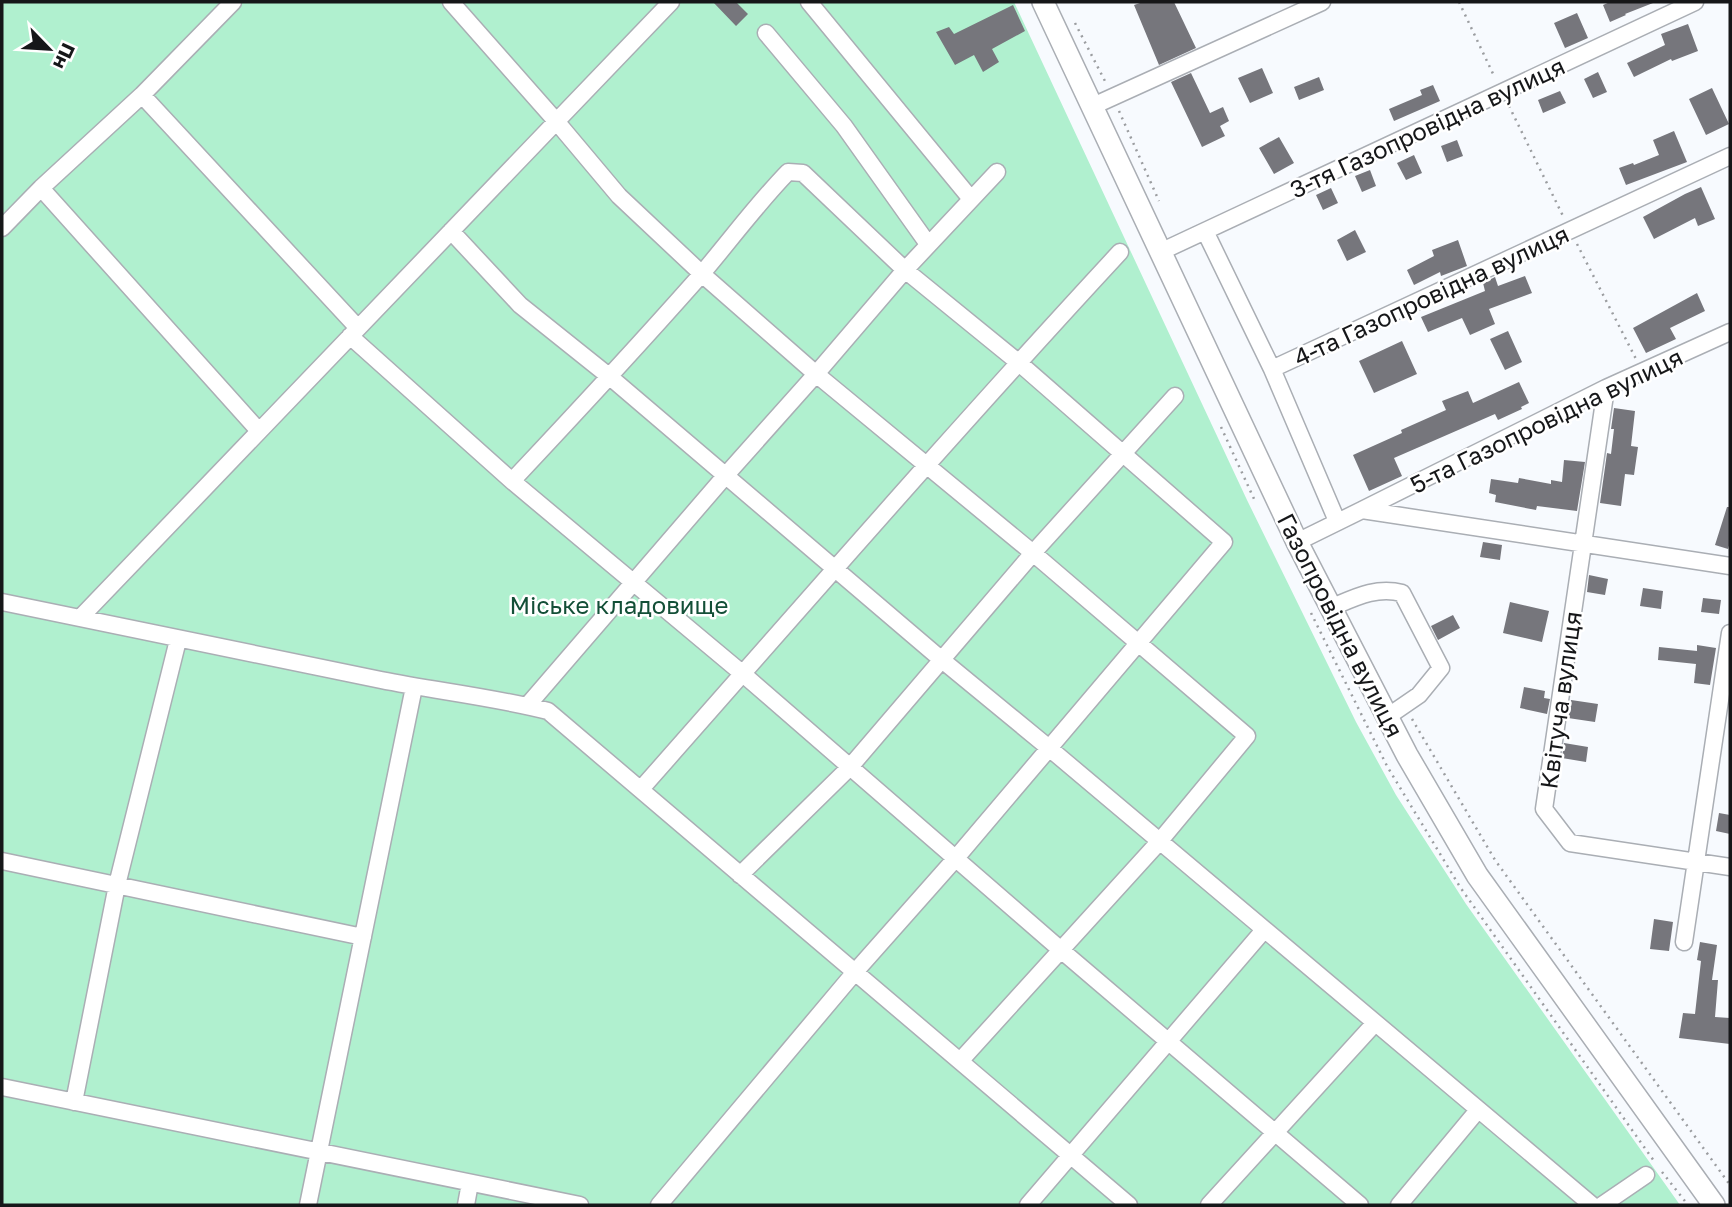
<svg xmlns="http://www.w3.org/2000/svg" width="1732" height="1207" font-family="'Golos Text',sans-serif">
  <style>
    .green { fill: #b0f0cf }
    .building { fill: #76767c }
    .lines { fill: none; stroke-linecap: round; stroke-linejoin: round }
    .minor-casing { stroke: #aaaeb4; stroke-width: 19 }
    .major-casing { stroke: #aaaeb4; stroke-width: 24 }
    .path { stroke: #9b9da0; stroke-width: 2.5; stroke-dasharray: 2 5; stroke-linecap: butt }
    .minor { stroke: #fff; stroke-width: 16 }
    .major { stroke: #fff; stroke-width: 21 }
    .labels { text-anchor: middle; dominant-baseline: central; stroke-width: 5; stroke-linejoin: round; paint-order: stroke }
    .street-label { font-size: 24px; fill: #161719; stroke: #fff }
    .park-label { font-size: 24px; fill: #134f37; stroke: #fff }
  </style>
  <rect width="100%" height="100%" fill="#f7fafe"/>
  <!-- green -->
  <path class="green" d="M2 2H1014L1247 500 1356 722 1396 795 1466 904 1680 1205H2Z"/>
  <!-- building -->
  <path class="building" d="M713 2H736L748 14 736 26Z
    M1143 2H1174L1196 48 1159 65 1134 5Z
    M1610 2H1653V3L1625 14 1626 15 1610 22 1603 5Z
    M1013 5 1025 31 992 49 999 62 983 72 974 55 955 65 936 32 949 27 954 34Z
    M1577 13 1588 38 1565 48 1554 23Z
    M1688 24 1698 51 1672 61 1671 59 1634 77 1627 63 1665 45 1661 34Z
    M1262 68 1273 93 1250 103 1238 78Z
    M1598 72 1607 92 1593 98 1584 79Z
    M1191 73 1210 113 1223 107 1229 121 1220 126 1225 136 1202 147 1171 82Z
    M1319 77 1324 90 1299 100 1294 87Z
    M1433 85 1440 101 1394 121 1389 109 1422 95 1420 90Z
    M1712 88 1729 124 1706 135 1689 99Z
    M1560 91 1566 103 1543 113 1538 100Z
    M1674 131 1687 162 1626 185 1619 168 1633 163 1634 165 1659 155 1653 140Z
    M1279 137 1294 163 1274 174 1259 148Z
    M1457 140 1463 156 1447 162 1441 146Z
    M1414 155 1422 173 1406 180 1397 163Z
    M1370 170 1376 186 1362 192 1355 176Z
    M1701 187 1715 219 1698 226 1695 218 1654 239 1643 217 1685 194Z
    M1331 188 1338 203 1323 210 1316 195Z
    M1355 230 1366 252 1347 261 1337 240Z
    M1458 240 1467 266 1441 276 1440 272 1414 285 1407 270 1434 256 1432 250Z
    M1525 276 1532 293 1489 309 1495 324 1470 335 1462 318 1428 332 1421 317 1485 291 1483 283 1495 277 1498 286Z
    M1697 293 1705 311 1670 328 1676 339 1646 353 1633 328Z
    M1508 331 1522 362 1505 370 1490 339Z
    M1402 341 1417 374 1374 393 1359 361Z
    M1519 382 1529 403 1521 407 1522 409 1498 420 1495 414 1394 458 1402 476 1369 491 1353 455 1402 433 1401 430 1446 410 1442 401 1468 391 1473 403Z
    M1614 408 1635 411 1631 446 1638 447 1634 475 1625 474 1621 506 1600 503 1607 453 1611 454 1614 429H1611Z
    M1564 460 1585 462 1577 511 1537 506 1536 510 1495 502 1496 495 1489 493 1491 479 1518 483 1519 478 1551 484V480L1562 482Z
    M1727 507H1730V542L1728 549 1715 545Z
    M1483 542 1502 545 1500 560 1480 557Z
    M1589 575 1608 579 1605 595 1587 592Z
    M1643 588 1663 591 1661 609 1640 606Z
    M1703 598 1721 600 1719 614 1701 612Z
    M1510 602 1549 611 1542 642 1503 633Z
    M1453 615 1460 628 1438 640 1431 626Z
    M1697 645 1716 648 1710 685 1694 683 1696 664 1658 660 1659 647 1697 651Z
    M1524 687 1545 691 1544 698 1550 699 1547 714 1520 708Z
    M1571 700 1598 704 1595 722 1568 718Z
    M1564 743 1588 747 1586 762 1562 758Z
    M1719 813 1730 815V834L1716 831Z
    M1654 919 1673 922 1669 951 1650 949Z
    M1700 942 1717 945 1712 980H1718L1715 1017 1730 1018V1044L1679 1038 1683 1013 1695 1014 1701 961 1697 960Z"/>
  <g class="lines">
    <defs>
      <path id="minor" d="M451 2 556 121 619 196 702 274 816 374 1033 553 1247 736 1159 842 961 1060
        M809 2 971 199
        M766 33 844 126 928 244
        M142 95 358 328
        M1093 106 1322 2
        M41 188 259 431
        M2 228 41 188 142 95 233 2
        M451 231 520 305 610 377 942 660 1049 748 1592 1205
        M1205 231 1272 369 1730 156
        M1160 252 1695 2
        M350 336 512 481 743 674 1061 950 1360 1205
        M1272 369 1337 521
        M1606 388 1544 809 1570 843 1730 867
        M512 481C575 414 638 346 699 277 729 242 756 205 788 172L803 173 905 270 1018 362 1224 542 956 858 855 972 659 1205
        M1362 510 1606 388 1730 332
        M1297 542 1362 510 1730 566
        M2 602C128 628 254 655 381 680 436 691 493 697 548 711L1129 1205
        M1330 608C1354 598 1376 586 1402 593L1441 668 1419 695 1387 717
        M80 618 671 2
        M527 706 726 475 816 374 905 270 997 172
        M641 789C800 609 957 428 1120 252
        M2 861 363 937
        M740 875 850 767 1033 553 1175 396
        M1684 942 1730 633
        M2 1087 580 1205
        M74 1102 117 885 178 640
        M308 1205 414 687
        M466 1205 470 1183
        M1028 1205 1264 930
        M1209 1205 1375 1023
        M1399 1205 1478 1110
        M1602 1205 1646 1175"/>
      <path id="major" d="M1043 2 1297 542 1407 755 1477 875 1714 1205"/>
    </defs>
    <!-- minor casing -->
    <use href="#minor" class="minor-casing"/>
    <!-- major casing -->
    <use href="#major" class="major-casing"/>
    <!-- path -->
    <path class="path" d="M1459 2 1495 78
      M1075 23 1106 83
      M1509 106 1563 216
      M1119 111 1159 201
      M1577 244 1636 359
      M1221 427 1255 501
      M1311 613 1387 766 1460 887 1654 1161
      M1412 719 1495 860 1730 1185
      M1662 1172 1688 1205"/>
    <!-- minor -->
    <use href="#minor" class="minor"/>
    <!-- major -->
    <use href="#major" class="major"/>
  </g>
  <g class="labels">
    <!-- street labels -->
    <g class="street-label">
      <text transform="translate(1427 127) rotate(-25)">3-тя Газопровідна вулиця</text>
      <text transform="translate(1431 295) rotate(-25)">4-та Газопровідна вулиця</text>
      <text transform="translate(1546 420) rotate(-26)">5-та Газопровідна вулиця</text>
      <text transform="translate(1341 625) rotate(63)">Газопровідна вулиця</text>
      <text transform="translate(1560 700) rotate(-82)">Квітуча вулиця</text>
    </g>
    <!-- park labels -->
    <g class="park-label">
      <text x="619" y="604">Міське кладовище</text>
    </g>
  </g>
  <!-- border -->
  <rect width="1732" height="1207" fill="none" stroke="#161719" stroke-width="7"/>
  <!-- north arrow -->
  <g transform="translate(49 49) rotate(115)" stroke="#ffffff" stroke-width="5" paint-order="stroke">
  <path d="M0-5L12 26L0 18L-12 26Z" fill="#161719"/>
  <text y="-10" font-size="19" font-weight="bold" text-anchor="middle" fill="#161719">Пн</text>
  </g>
</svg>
